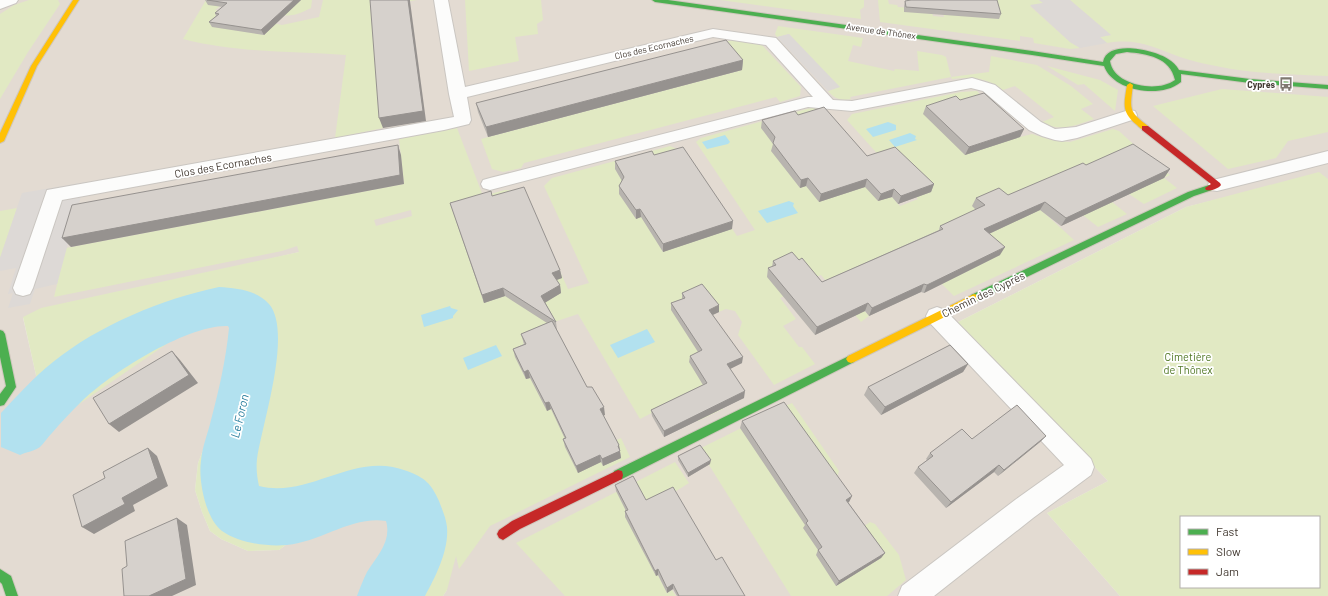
<svg xmlns="http://www.w3.org/2000/svg" width="1328" height="596" font-family="Barlow,sans-serif">
  <style>
    .residential { fill: #e3dbd2 }
    .green { fill: #e1e9c3; fill-rule: evenodd }
    .parking { fill: #ddd9d6 }
    .water { fill: #b2e1ef }
    .lines { fill: none; stroke-linecap: round; stroke-linejoin: round }
    .river { fill: #b2e1ef; fill-rule: evenodd }
    .street-casing { stroke: #cac6c1; stroke-width: 2 }
    .fast-casing { stroke: #cfc7bd; stroke-width: 2 }
    .slow-casing { stroke: #cfc7bd; stroke-width: 2 }
    .jam-casing { stroke: #cfc7bd; stroke-width: 2 }
    .street { fill: #fcfcfb; fill-rule: evenodd }
    .fast { fill: #4caf50; fill-rule: evenodd }
    .slow { fill: #ffc107; fill-rule: evenodd }
    .jam { fill: #c62828; fill-rule: evenodd }
    .wall { fill: #b8b4af }
    .shaded-wall { fill: #96928f }
    .building { fill: #d6d1cc; stroke: #96928f }
    .labels { text-anchor: middle; dominant-baseline: central; stroke-width: 3.5; stroke-linejoin: round; paint-order: stroke }
    .far-street-label { font-size: 9px; fill: #433a32; stroke: #fff }
    .far-poi-label { font-size: 9px; font-weight: bold; fill: #433a32; stroke: #fff; text-anchor: end }
    .street-label { font-size: 11px; fill: #433a32; stroke: #fff }
    .park-label { font-size: 11px; fill: #507724; stroke: #fff }
    .water-label { font-size: 12px; font-style: italic; fill: #247b9b; stroke: #fff }
  </style>
  <rect width="100%" height="100%" fill="#eeeae5"/>
  <!-- residential -->
  <path class="residential" d="M0 0H1328V216L1287 182 1186 207 956 323 1108 481 1047 513 1120 596H443L447 590 299 252 23 318 38 384 26 397 16 404 221 320 237 328 227 388 198 463 195 490 202 512 210 531 221 539 248 551 279 550 299 535 388 514 390 560 358 596H0Z"/>
  <!-- green -->
  <path class="green" d="M29 0H58L60 4 28 52 0 99V14L14 5Z
    M206 0H312L311 8C306 10 301 13 297 14 279 20 244 6 227 1L215 10 282 25 319 17 323 0H417L373 7 383 128 335 138 346 55C291 51 237 53 183 39Z
    M465 0H541L543 20 537 24 538 34 515 37 519 61 469 71Z
    M720 0H864V7L860 10 861 19Z
    M878 0H888L889 4 897 5 898 7 924 9 932 12 933 16 944 17 943 13 995 0H1039L1044 3 1030 6 1070 42 1080 48 1070 49 1034 43 1033 38 1020 36V41L880 22Z
    M1070 0H1328V76C1290 74 1253 74 1216 66 1204 64 1192 61 1180 57 1153 47 1137 38 1107 43L1100 37 1111 35Z
    M778 26 863 38 861 47 853 45 848 61 894 71 895 69 919 71 917 51 942 55 946 57 951 77 989 72 991 56 1037 65 1071 86 1093 104 1081 109 1094 119C1076 125 1060 133 1042 122L1054 117 1015 86 1003 90C984 77 974 77 952 79L951 77 850 97 851 99C841 101 835 99 828 91L839 87 789 34 777 37 775 34Z
    M733 40 761 44 801 87 800 96 780 102 776 97 746 105 524 163 521 168 503 172 492 169 481 139 742 70 719 43Z
    M1047 66 1100 80 1118 90 1115 111 1084 84 1078 85Z
    M1222 89 1328 97V132L1288 141 1276 158 1228 169 1153 106Z
    M977 91 1005 124 1020 137 1032 134 1051 140 1070 142 1113 129 1119 131 1153 162 1170 175 1164 178 1177 188 1144 204 1129 194 1112 202 1127 214 1098 227 1074 208 1041 210 1074 240 954 296 941 283 852 296 869 316 861 322 821 275 799 284V289L780 298 796 319 783 326 799 347H802L815 364 774 385 738 335 742 322 735 311 726 309 709 316 704 355 707 385 723 409 698 421 683 397 640 419 578 314 545 325 523 342 528 352 516 357 526 379 532 377 551 409 614 441 621 438 630 457 490 526 459 569 456 556 447 590 443 596H358L390 560 388 514 299 535 279 550 248 551 221 539 210 531 202 512 195 490 198 463 227 388 237 328 221 320 174 339 21 444 16 404 26 397 38 384 23 317 41 308 299 252 297 246 282 251 54 297 66 248 404 184 399 139 457 128 483 196 505 190 524 191 568 289 589 283 544 186 552 178 670 146 679 150 737 236 755 230 696 142 701 138 814 107 867 167 900 206 918 199 847 120 852 114 961 92ZM411 210 412 216 376 226 374 220Z
    M1319 172 1328 179V596H1120L1047 513 1108 481 956 323 1186 207ZM1181 517H1319V587H1181Z
    M17 208 0 258V211Z
    M792 403 839 471 837 477 833 479 849 502 819 519 860 529 870 522 875 524 899 555 906 580 887 596H791L699 449Z
    M675 462 689 483 673 493 658 575 667 593 672 590 676 596H565L516 543Z"/>
  <!-- parking -->
  <path class="parking" d="M1039 0H1070L1111 35 1100 37 1107 43 1080 48 1070 42 1030 5 1043 3Z
    M789 34 840 87 828 91 777 37Z
    M85 182 57 284 35 289 30 304 8 308 13 293 8 294 16 268 0 271V258L22 193Z"/>
  <!-- water -->
  <path class="water" d="M888 122 896 125V130L873 137 866 129Z
    M910 133 916 136 915 139 917 140 895 147 889 140Z
    M725 135 730 142 728 144 707 149 702 142Z
    M789 201 794 203 793 206 798 213 767 223 758 211Z
    M450 306 451 308 458 310 453 316V318L424 327 421 315Z
    M647 329 655 342 618 358 610 345Z
    M496 345 502 356 468 370 463 358Z"/>
  <g class="lines">
    <!-- river -->
    <path class="river" d="M219 287C236 288 257 290 269 304 293 332 262 424 257 459 256 468 257 477 259 486 310 499 354 450 407 471 425 478 431 483 439 501 442 509 446 518 447 527 449 550 436 576 425 596H357C360 588 363 580 367 572 377 556 392 541 386 521 351 516 321 542 287 545 267 547 239 543 222 531 206 519 198 481 201 461 202 447 208 433 211 420 219 390 226 359 229 328L228 326C188 324 109 374 81 402 71 412 61 422 52 433 48 437 44 443 40 447 35 451 26 452 20 455L1 447V413C18 395 34 377 53 362 99 325 162 299 219 287Z"/>
    <defs>
      <path id="street" d="M0 0H18L16 3 0 9Z
        M434 0H448L465 87 713 29 776 38 833 100 852 101 972 78 995 85 1041 122 1055 129 1076 127 1129 110 1135 111 1137 115 1135 119 1077 138 1062 141 1055 140 1042 136 1029 130 983 91 971 88 852 111 808 107 490 190 483 188 481 184 483 180 490 178 808 97H813L766 45 713 37 467 97 471 120 469 124 444 130 62 200 33 288 30 294 23 296 16 294 13 288 47 190 454 117 449 94Z
        M1328 151V163L1217 191 1210 190 1208 185 1210 180 1217 179Z
        M937 307 945 310 1091 459 1094 467 1091 475 1033 518 934 596H898L902 586 1015 500 1064 465 929 322 926 316 929 310Z"/>
      <path id="fast" d="M652 0H668L1032 51 1103 62C1107 39 1155 50 1168 59 1173 62 1176 65 1179 70L1250 79 1328 85V89L1250 83 1181 74V82C1177 85 1172 88 1167 89 1147 95 1112 88 1104 66L1032 55 655 2ZM1127 52C1147 54 1170 57 1175 80 1172 82 1168 84 1164 85 1145 90 1113 82 1110 61L1116 54Z
        M1209 185 1212 186 1213 188 1212 190 1194 196 977 301H971L970 298 971 295 1188 192Z
        M0 330 3 331 5 334 16 387 4 405 0 406V394L6 386 0 357Z
        M851 355 854 356 856 359 854 362 622 479 618 480 614 479 613 475 614 471Z
        M0 569 11 576 18 596H6L2 584 0 582Z"/>
      <path id="slow" d="M73 0H79L37 66 4 141 0 143V133L31 66Z
        M1130 83 1133 85C1130 109 1128 111 1148 126V130C1143 131 1140 128 1137 125 1121 112 1124 104 1127 85Z
        M974 294 977 295 978 298 977 301 854 362 851 363 848 362 846 359 848 356Z"/>
      <path id="jam" d="M1142 126H1148L1220 183 1221 185C1218 189 1211 191 1206 190L1205 188 1211 184 1142 130Z
        M618 470 622 471 623 475 622 479 520 529 503 540 499 538 497 534 499 530 512 521Z"/>
    </defs>
    <!-- street casing -->
    <use href="#street" class="street-casing"/>
    <!-- fast casing -->
    <use href="#fast" class="fast-casing"/>
    <!-- slow casing -->
    <use href="#slow" class="slow-casing"/>
    <!-- jam casing -->
    <use href="#jam" class="jam-casing"/>
    <!-- street -->
    <use href="#street" class="street"/>
    <!-- fast -->
    <use href="#fast" class="fast"/>
    <!-- slow -->
    <use href="#slow" class="slow"/>
    <!-- jam -->
    <use href="#jam" class="jam"/>
  </g>
  <!-- wall -->
  <path class="wall" d="M205 0H301L264 35 212 27 209 22 216 16 215 13 223 7 208 5Z
    M905 1 1001 14 999 19 904 12V6Z
    M743 60 742 70 488 137 478 112 476 103Z
    M960 100 1024 129 1020 137 965 155 923 114 926 106Z
    M798 115 867 156 934 184 931 192 898 204 892 197 878 201 865 187 819 202 806 186 800 188 771 151 773 144 761 128 762 120Z
    M654 155 732 229 663 252 641 217 636 219 619 194V186L622 181 615 169V161Z
    M1086 165 1170 169 1164 178 1061 226 1040 210 989 234 1000 255 924 293 921 292 869 316 865 311 815 335 767 277 768 268 772 267 773 261 799 260 822 282 939 230 940 226 976 210 972 206 976 198 1008 195Z
    M492 196 560 270 562 278 556 280 560 285 561 293 545 302 556 322 557 330 556 329 587 387 605 415H603L619 445 621 458 603 466 601 462 578 473 565 447 563 439H565L551 409 547 411 530 378 526 379 515 357 513 349 524 344 521 334 547 323 505 296 484 303 450 203Z
    M682 293 719 305V312L713 315 742 363 730 369 744 398 664 437 652 416 651 410 703 385 689 362 690 356 698 352 671 310V303L682 299Z
    M968 364 963 372 881 415 864 395 868 387Z
    M742 421 852 496 849 502H848L885 553 881 558 836 586 816 555 818 550 803 528 805 525 740 428Z
    M1046 436 1040 442 998 476 994 472 946 508 914 473 918 467 927 460 926 459 930 453 972 439Z
    M678 456 710 464 688 477 678 460Z
    M615 485 646 500 716 560 745 596H677L673 589 667 593 658 575 656 576 625 517V511H626L616 491Z"/>
  <!-- shaded-wall -->
  <path class="shaded-wall" d="M294 0H301L264 35 261 30Z
    M408 0H410V1L426 121 383 128 379 118Z
    M743 60 742 70 488 137 486 127Z
    M1024 129 1020 137 965 155 969 147Z
    M398 145 401 155 404 184 71 247 62 238Z
    M1170 169 1164 178 1061 226 1066 218Z
    M808 178 806 186 800 188 801 180Z
    M867 179 865 187 819 202 821 194Z
    M934 184 931 192 898 204 901 196Z
    M894 189 892 197 878 201 881 194Z
    M1045 202 1040 210 980 238 984 229Z
    M640 209 641 217 636 219V210Z
    M733 221 732 229 663 252V244Z
    M1005 247 1000 255 924 293 927 285Z
    M560 270 562 278 554 281 552 273Z
    M924 284 921 292 869 316 872 308Z
    M560 285 561 293 543 304 541 296Z
    M503 288 505 296 484 303 482 295Z
    M868 303 865 311 815 335 817 327Z
    M719 305V312L708 317 709 310Z
    M172 351 180 360 198 383 119 432 109 424Z
    M743 357 742 363 726 371 727 364Z
    M968 364 963 372 881 415 885 407Z
    M528 370 530 378 526 379 524 372Z
    M745 391 744 398 664 437V431Z
    M549 402 551 409 547 411 545 403Z
    M604 407 605 415 601 417 600 409Z
    M1046 436 1040 442 998 476 1004 470Z
    M619 445 621 458 603 466 602 459Z
    M148 448 157 456 168 486 133 505 135 511 94 534 82 527 122 498Z
    M600 455 601 462 578 473 576 466Z
    M711 460 710 464 688 477V473Z
    M999 465 994 472 946 508 951 502Z
    M852 496 849 502 843 505 846 500Z
    M177 518 187 525 196 585 172 596H149Z
    M885 553 881 558 836 586 839 581Z
    M658 569V575L656 576 655 571Z
    M673 584V589L667 593V588Z"/>
  <!-- building -->
  <path class="building" d="M207 0H294L261 30 209 22 219 14 215 13 227 3Z
    M370 0H408L423 111 379 118Z
    M911 0H997L1001 14 906 7 905 1Z
    M726 40 743 60 486 127 476 103Z
    M984 93 1024 129 969 147 926 106 956 96 960 100Z
    M824 107 867 156 895 147 934 184 901 196 894 189 881 194 867 179 821 194 808 178 801 180 773 143 775 137 762 120 795 111 798 115Z
    M1133 144 1170 169 1066 218 1045 202 984 229 1005 247 927 285 924 284 872 308 868 303 817 327 768 268 776 265 773 261 792 252 799 260 802 258 822 282 943 229 940 226 985 205 976 198 999 188 1008 195 1083 163 1086 165Z
    M398 145 400 175 62 238 72 205Z
    M683 147 733 221 663 244 640 209 636 210 619 186 624 177 615 161 652 151 654 155Z
    M524 187 560 270 552 273 560 285 541 296 556 322 503 288 482 295 450 203 491 191 492 196Z
    M702 284 719 305 709 310 743 357 727 364 745 391 664 431 651 410 707 383 690 356 702 350 671 303 685 298 682 293Z
    M552 321 587 387H592L604 407 600 409 619 445 618 446 620 451 602 459 600 455 576 466 563 439 566 438 549 402 545 403 528 370 524 372 513 349 526 344 521 334Z
    M950 345 968 364 885 407 868 387Z
    M172 351 189 375 109 424 93 398Z
    M784 402 852 496 846 500 885 553 839 581 818 550 822 547 806 523 808 521 742 421Z
    M1017 405 1046 436 1004 470 999 465 951 502 918 467 933 456 930 453 962 429 972 439Z
    M700 445 711 460 688 473 678 456Z
    M148 448 158 478 122 498 125 504 82 527 73 495 105 478 103 472Z
    M633 476 646 500 673 487 716 560 722 557 745 596H679L673 584 667 588 658 569 655 571 625 511 628 510 615 485Z
    M177 518 186 579 149 596H124L122 569 127 566 125 541Z"/>
  <!-- icons -->
  <defs>
    <symbol id="bus-bare" viewBox="-9 -9 18 18"><path d="M-5-6H5V4H4V6H2V4H-2V6H-4V4H-5ZM-3.5-4V0h7V-4ZM-3.5 1.2v1.5H-2V1.2ZM2 1.2v1.5H3.5V1.2Z" fill="#7f7871" stroke="#fff" stroke-width="2.5" paint-order="stroke"/></symbol>
  </defs>
  <g fill-rule="evenodd">
    <use href="#bus-bare" x="1276" y="74" width="20" height="20"/>
  </g>
  <g class="labels">
    <!-- far-street labels -->
    <g class="far-street-label">
      <text transform="translate(881 31) rotate(8)">Avenue de Thônex</text>
      <text transform="translate(654 47) rotate(-13)">Clos des Ecornaches</text>
    </g>
    <!-- far-poi labels -->
    <g class="far-poi-label">
      <text x="1275" y="84">Cyprès</text>
    </g>
    <!-- street labels -->
    <g class="street-label">
      <text transform="translate(223 165) rotate(-10)">Clos des Ecornaches</text>
      <text transform="translate(983 294) rotate(-26)">Chemin des Cyprès</text>
    </g>
    <!-- park labels -->
    <g class="park-label">
      <text x="1188" y="356">Cimetière<tspan x="1188" dy="13">de Thônex</tspan></text>
    </g>
    <!-- water labels -->
    <g class="water-label">
      <text transform="translate(239 416) rotate(-77)">Le Foron</text>
    </g>
  </g>
  <!-- legend -->
  <rect x="1180" y="516" width="140" height="72" fill="#ffffff" stroke="#b4b0ad"/>
  <rect x="1188" y="529" width="20" height="6" fill="#4caf50" stroke="#b4b0ad"/>
  <text x="1216" y="536" font-size="12" fill="#433a32">Fast</text>
  <rect x="1188" y="549" width="20" height="6" fill="#ffc107" stroke="#b4b0ad"/>
  <text x="1216" y="556" font-size="12" fill="#433a32">Slow</text>
  <rect x="1188" y="569" width="20" height="6" fill="#c62828" stroke="#b4b0ad"/>
  <text x="1216" y="576" font-size="12" fill="#433a32">Jam</text>
</svg>
